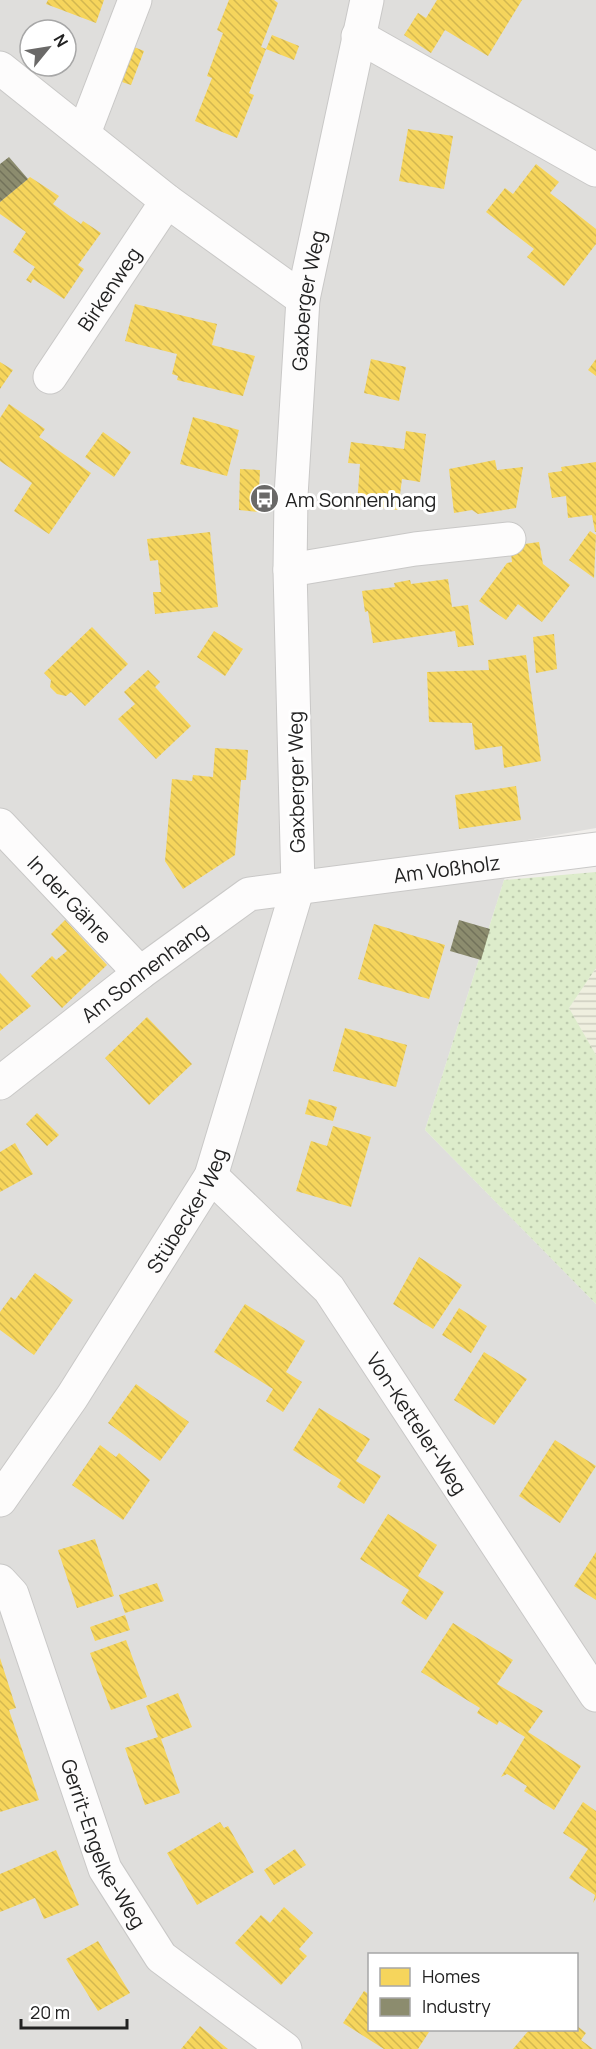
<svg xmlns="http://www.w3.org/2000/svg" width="596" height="2049" font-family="Manrope,sans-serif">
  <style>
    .residential { fill: #dfdedc; fill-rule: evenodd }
    .farmland { fill: url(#farmland-rules) }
    .grass { fill: url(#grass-dots) }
    .homes { fill: url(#homes-back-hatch) }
    .industry { fill: url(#industry-back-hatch) }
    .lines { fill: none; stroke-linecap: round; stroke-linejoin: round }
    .minor-casing { stroke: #c9c8c7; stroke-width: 35 }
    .minor { stroke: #fdfcfc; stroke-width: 33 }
    .labels { text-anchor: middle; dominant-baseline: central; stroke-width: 6; stroke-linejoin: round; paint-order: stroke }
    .street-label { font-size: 20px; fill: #222; stroke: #fff }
    .poi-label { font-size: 20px; fill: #222; stroke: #fff; text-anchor: start }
  </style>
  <defs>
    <pattern id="farmland-rules" width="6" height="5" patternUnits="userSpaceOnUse" patternTransform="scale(1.5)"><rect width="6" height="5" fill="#efefdf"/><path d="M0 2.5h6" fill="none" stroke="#cdcdbf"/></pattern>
    <pattern id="grass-dots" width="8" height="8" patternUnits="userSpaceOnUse" patternTransform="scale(1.5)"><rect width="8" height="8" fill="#ddeccb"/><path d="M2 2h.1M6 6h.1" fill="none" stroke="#bdcaae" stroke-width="1.8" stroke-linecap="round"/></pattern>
    <pattern id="homes-back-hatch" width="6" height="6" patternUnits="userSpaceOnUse" patternTransform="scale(1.5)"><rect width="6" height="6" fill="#f6d55c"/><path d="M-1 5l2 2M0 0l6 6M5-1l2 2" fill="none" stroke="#d3b750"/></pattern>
    <pattern id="industry-back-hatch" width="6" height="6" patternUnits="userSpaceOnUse" patternTransform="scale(1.5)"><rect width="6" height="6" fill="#8c8c6e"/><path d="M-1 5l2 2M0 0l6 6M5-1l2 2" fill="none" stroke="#72725a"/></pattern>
  </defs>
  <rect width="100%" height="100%" fill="#f0eeeb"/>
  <!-- residential -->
  <path class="residential" d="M0 0H596V828L516 842 425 1130 596 1304V2049H0ZM30 30H66V66H30ZM370 1954H576V2030H370Z"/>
  <!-- farmland -->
  <path class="farmland" d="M596 968V1055L569 1008Z"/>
  <!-- grass -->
  <path class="grass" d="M596 872V968L569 1008 596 1055V1304L425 1130 504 880Z"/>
  <!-- homes -->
  <path class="homes" d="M48 0H104L96 23 46 4Z
    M229 0H274L278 3 261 47 266 49 249 93 254 95 237 138 195 121 212 78 207 76 223 33 217 30Z
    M437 0H522L488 56 445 30 431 53 404 35 418 13 426 18Z
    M272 35 299 46 294 60 266 49Z
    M129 45 144 51 131 85 116 80Z
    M408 129 453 136 444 189 399 181Z
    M536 164 559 182 550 193 596 229V244L564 286 527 257 534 249 486 212 505 188 513 194Z
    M30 177 59 196 53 204 81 224 83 221 101 233 78 265 84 269 64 299 33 279 31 283 26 280 35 267 13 252 26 232 0 214V202Z
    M135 304 217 324 212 345 255 356 243 396 177 380 178 376 172 374 177 354 125 341Z
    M371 359 406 367 399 401 364 393Z
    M596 359V376L588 370Z
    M0 362 13 370 0 389Z
    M9 404 45 429 39 437 91 473 49 534 14 511 32 483 0 461V418Z
    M193 417 239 430 227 476 180 464Z
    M406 431 426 434 420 482 402 479 398 510 357 505 360 464 348 463 351 442 404 449Z
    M103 432 131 452 114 477 85 457Z
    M495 460 497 470 523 467 516 508 478 514 472 510 454 513 449 469Z
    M596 462V532H595L592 515 568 518 566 496 552 498 548 473 562 471 561 467Z
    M240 469 260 470 258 512 239 510Z
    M590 531 596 535 594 578 569 560Z
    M210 532 218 607 155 614 153 592H161L158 560 150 561 147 539Z
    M539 542 543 564 570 585 542 622 518 604 506 620 479 601 507 563 512 562 510 546Z
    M448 579 452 607 468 605 474 645 458 647 455 631 373 643 368 611 365 612 362 591 395 587 394 583 410 580 411 584Z
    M92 627 128 664 85 706 71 692 66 696 57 694 50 687 51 680 44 673Z
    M214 631 243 649 225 676 197 657Z
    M554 634 557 669 536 673 533 637Z
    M526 655 541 761 504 768 502 746 475 750 472 723 429 722 427 672 489 670 488 660Z
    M148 670 160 682 155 687 191 726 156 759 118 719 135 704 124 692Z
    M215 748 248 750 246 780H241L235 855 183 889 165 861 172 779 192 781 193 775 213 777Z
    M516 786 521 820 459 829 455 795Z
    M65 920 107 965 62 1008 31 976 52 956 56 960 67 951 51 934Z
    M374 924 445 945 429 999 358 979Z
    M0 973 31 1006 0 1031Z
    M147 1017 192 1064 149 1105 105 1058Z
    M345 1028 407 1045 396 1087 333 1071Z
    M309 1099 337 1107 333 1121 305 1114Z
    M37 1113 59 1135 47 1146 26 1124Z
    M333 1126 371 1137 351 1207 296 1191 311 1141 327 1146Z
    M15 1143 33 1174 0 1192V1152Z
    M419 1257 462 1285 433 1329 393 1304Z
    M35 1273 73 1300 34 1355 0 1330V1312L11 1297 15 1300Z
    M245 1304 305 1341 286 1372 302 1382 283 1412 266 1401 273 1389 214 1352Z
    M459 1308 487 1326 471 1353 442 1335Z
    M484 1352 527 1379 494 1425 454 1400Z
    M136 1384 189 1422 160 1461 108 1423Z
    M319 1408 370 1439 356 1461 381 1476 364 1504 337 1487 341 1480 293 1450Z
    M555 1440 596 1466 560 1523 519 1496Z
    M100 1445 116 1457 119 1453 150 1480 123 1520 72 1485Z
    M388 1514 437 1545 418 1576 444 1592 426 1620 401 1603 409 1590 360 1559Z
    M95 1539 114 1596 77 1608 58 1550Z
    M596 1552V1600L574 1586Z
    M157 1583 164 1601 125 1613 119 1595Z
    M125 1615 130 1630 95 1641 90 1627Z
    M453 1623 513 1660 497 1684 543 1711 528 1732 581 1766 554 1810 524 1791 527 1786 507 1774 501 1777 525 1737 499 1721 497 1725 477 1713 480 1708 421 1672Z
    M126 1640 147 1697 111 1710 90 1653Z
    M0 1658 16 1708 9 1710 39 1800 0 1812Z
    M178 1693 192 1727 161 1739 180 1793 145 1805 125 1748 158 1737 146 1706Z
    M583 1802 596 1811V1898L593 1903 595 1895 569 1878 588 1849 563 1833Z
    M220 1822 224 1828 228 1826 254 1872 197 1905 167 1853Z
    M295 1849 306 1865 274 1885 264 1870Z
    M56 1850 79 1905 44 1919 35 1898 0 1912V1874Z
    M284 1907 313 1933 299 1949 307 1956 281 1985 235 1943 261 1915 270 1923Z
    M98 1941 130 1993 98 2011 66 1959Z
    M364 1991 370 1995V2030H424L429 2032 418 2049H384L343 2023Z
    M576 2025 586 2033 581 2040 593 2049H513L529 2030H576Z
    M200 2026 228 2049H181Z"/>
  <!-- industry -->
  <path class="industry" d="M9 157 28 179 0 202V164Z
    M459 920 490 929 481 960 450 951Z"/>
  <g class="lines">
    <defs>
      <g id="minor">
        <path d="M358 36 596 170"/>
        <path d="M0 68 167 201 303 299"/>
        <path d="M84 133 135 0"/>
        <path id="s1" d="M50 377 167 201"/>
        <path d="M290 570 415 549 509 539"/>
        <path id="s2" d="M0 825 140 973"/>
        <path id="s3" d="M0 1083 140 973 249 894 596 849"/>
        <path id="s4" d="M211 1176 329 1289 596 1695"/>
        <path id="s5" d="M0 1500 72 1397 211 1176 298 887 290 570 291 496 303 299 367 0"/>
        <path id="s6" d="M0 1581 12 1594 105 1869 161 1957 285 2049"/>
      </g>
    </defs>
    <!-- minor casing -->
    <use href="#minor" class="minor-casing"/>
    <!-- minor -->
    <use href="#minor" class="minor"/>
  </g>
  <!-- icons -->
  <defs>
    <symbol id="bus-disc" viewBox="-11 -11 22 22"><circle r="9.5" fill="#6a6968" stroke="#fff"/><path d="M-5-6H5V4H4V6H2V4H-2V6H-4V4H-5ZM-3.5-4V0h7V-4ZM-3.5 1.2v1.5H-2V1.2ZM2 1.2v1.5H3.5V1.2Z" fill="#fff"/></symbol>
  </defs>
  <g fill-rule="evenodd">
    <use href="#bus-disc" x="248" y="482" width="33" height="33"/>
  </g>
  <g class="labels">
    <!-- street labels -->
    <g class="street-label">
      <text stroke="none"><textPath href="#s1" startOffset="106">Birkenweg</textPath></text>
      <text stroke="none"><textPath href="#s5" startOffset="1276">Gaxberger Weg</textPath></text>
      <text transform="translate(296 782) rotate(-91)">Gaxberger Weg</text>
      <text stroke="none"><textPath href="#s3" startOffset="512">Am Voßholz</textPath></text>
      <text stroke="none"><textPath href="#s2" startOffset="102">In der Gähre</textPath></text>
      <text stroke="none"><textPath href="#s3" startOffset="182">Am Sonnenhang</textPath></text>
      <text stroke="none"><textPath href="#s5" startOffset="345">Stübecker Weg</textPath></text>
      <text stroke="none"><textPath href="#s4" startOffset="324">Von-Ketteler-Weg</textPath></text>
      <text stroke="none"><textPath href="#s6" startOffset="284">Gerrit-Engelke-Weg</textPath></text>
    </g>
    <!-- poi labels -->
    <g class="poi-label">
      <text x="285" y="499">Am Sonnenhang</text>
    </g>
  </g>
  <!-- legend -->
  <rect x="368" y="1953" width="210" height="78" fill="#ffffff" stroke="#a7a7a7" stroke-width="1.5"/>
  <rect x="380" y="1968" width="30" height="18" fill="#f6d55c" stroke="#a7a7a7" stroke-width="1.5"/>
  <text x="422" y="1983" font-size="18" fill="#222222">Homes</text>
  <rect x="380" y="1998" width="30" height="18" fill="#8c8c6e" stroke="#a7a7a7" stroke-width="1.5"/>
  <text x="422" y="2013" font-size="18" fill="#222222">Industry</text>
  <!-- north arrow -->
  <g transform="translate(48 48) rotate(60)"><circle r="28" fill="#ffffff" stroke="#a7a7a7" stroke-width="1.5"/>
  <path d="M0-4.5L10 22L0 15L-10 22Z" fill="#6a6968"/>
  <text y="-9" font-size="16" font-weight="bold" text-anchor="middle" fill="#222222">N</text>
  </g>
  <!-- scale -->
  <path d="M21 2019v9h106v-9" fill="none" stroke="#222222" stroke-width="3"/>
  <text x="30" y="2019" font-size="18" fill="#222222" stroke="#ffffff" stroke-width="4.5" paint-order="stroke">20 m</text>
</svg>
